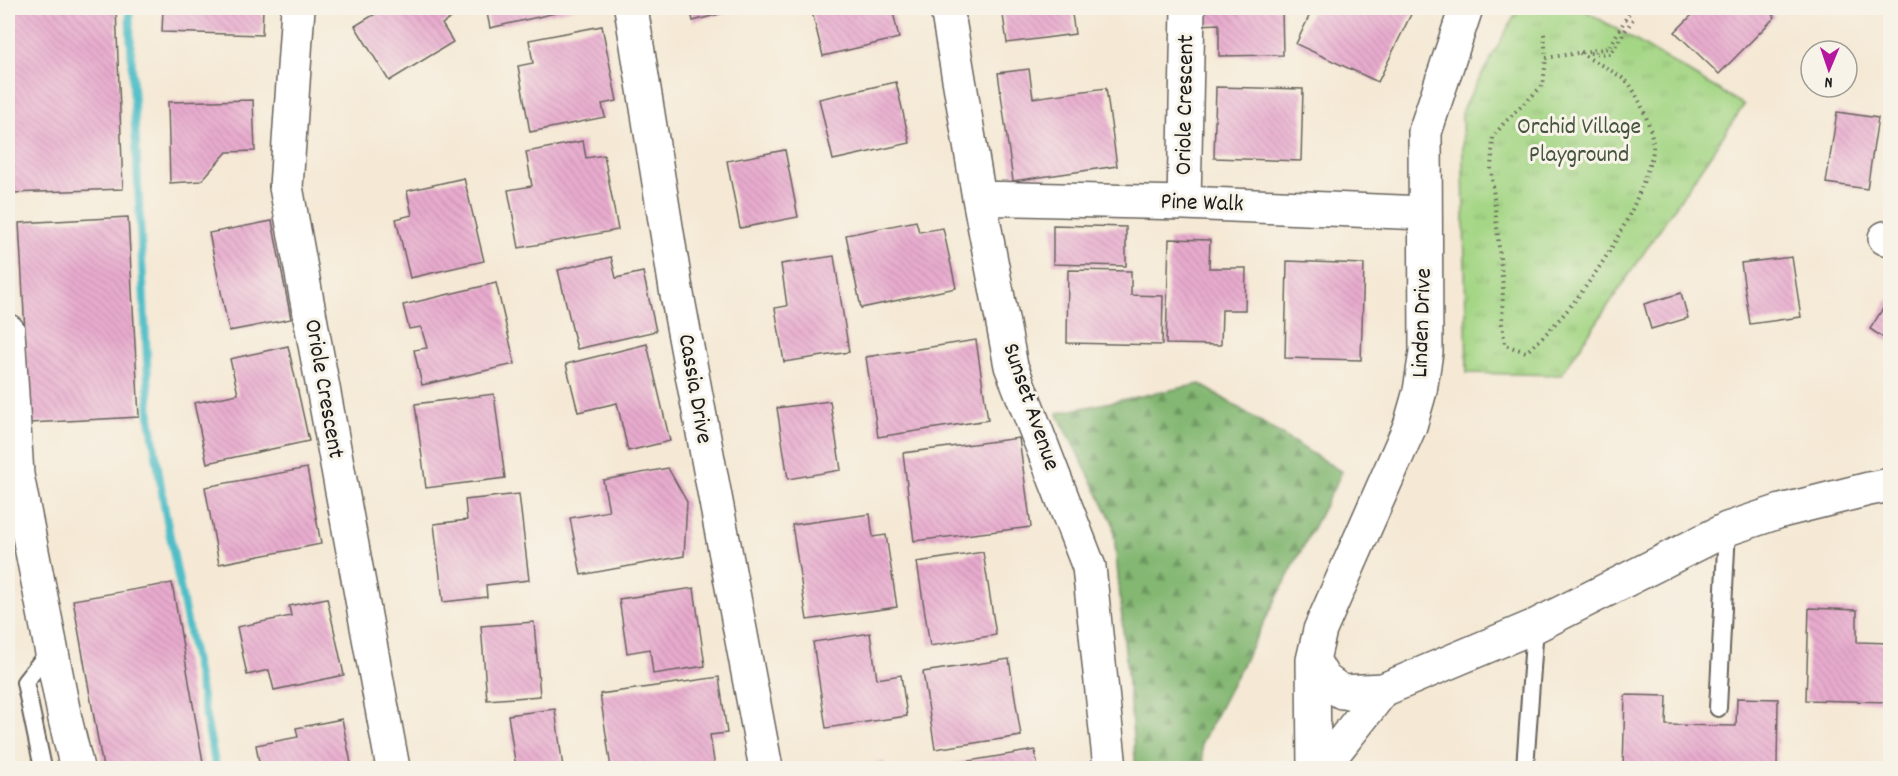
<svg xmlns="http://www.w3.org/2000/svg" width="1898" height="776" font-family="Dekko,sans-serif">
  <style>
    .forest { fill: url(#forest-firs); stroke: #506a47; stroke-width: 1.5 }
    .park { fill: url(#park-tufts); stroke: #607950; stroke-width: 1.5 }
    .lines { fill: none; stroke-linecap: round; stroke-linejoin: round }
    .stream { stroke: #50bec7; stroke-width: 8 }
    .building { fill: url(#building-back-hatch) }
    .service-casing { stroke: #68645d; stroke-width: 20 }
    .minor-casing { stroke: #68645d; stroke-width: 36 }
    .path { stroke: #68645d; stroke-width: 4; stroke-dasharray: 1.5 4.5; stroke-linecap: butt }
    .service { stroke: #fff; stroke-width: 16 }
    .minor { stroke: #fff; stroke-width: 33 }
    .labels { text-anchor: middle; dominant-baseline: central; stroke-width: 6; stroke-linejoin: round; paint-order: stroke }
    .street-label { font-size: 24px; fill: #1c1c1c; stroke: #f7f3e8 }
    .park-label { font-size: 24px; fill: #45543c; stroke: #f7f3e8 }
  </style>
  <defs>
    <pattern id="forest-firs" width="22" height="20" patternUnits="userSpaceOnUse" patternTransform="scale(1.5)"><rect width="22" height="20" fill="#83b772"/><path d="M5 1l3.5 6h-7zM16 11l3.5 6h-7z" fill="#6a945d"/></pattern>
    <pattern id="park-tufts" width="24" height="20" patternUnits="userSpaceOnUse" patternTransform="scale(1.5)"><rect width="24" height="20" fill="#a4d685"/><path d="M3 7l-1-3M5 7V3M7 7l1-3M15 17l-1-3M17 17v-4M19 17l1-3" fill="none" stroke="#8db772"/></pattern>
    <pattern id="building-back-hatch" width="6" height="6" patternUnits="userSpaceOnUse" patternTransform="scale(1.5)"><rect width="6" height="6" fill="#e8abce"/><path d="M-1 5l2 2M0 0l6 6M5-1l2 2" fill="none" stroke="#c693b0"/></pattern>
  </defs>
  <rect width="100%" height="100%" fill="#f7f3e8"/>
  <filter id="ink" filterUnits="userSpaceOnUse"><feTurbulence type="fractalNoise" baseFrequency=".0167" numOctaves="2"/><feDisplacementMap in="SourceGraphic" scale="12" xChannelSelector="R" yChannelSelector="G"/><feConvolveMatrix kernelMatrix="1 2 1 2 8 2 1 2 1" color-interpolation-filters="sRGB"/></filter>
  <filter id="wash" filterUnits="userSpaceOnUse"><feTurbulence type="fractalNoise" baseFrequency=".008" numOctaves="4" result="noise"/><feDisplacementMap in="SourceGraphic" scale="24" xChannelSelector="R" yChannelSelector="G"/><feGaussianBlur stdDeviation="1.35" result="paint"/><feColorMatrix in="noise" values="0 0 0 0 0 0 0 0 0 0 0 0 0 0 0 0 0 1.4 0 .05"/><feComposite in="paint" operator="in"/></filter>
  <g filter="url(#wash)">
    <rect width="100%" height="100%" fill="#f5e9d5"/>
    <!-- forest -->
    <path class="forest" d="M1200 384 1342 472 1201 744 1204 768H1136L1113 523 1057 413Z"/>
    <!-- park -->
    <path class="park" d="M1519 8H1581L1744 105 1561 375 1467 373 1462 110Z"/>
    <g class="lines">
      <!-- stream -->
      <path class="stream" d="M129 8 150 418 165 511 216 768"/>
    </g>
    <g id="blocks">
      <!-- building -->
      <path class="building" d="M8 8H116L123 189 11 193Z
        M163 8H263L262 35 162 32Z
        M378 8H445L451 18 442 24 453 42 389 81 355 26 380 11Z
        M486 8H577L490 28Z
        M690 8H742L693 21Z
        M811 8H892L899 38 823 56Z
        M1002 8H1071L1075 34 1007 43Z
        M1199 8H1282L1283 55 1219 56V24L1199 25Z
        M1313 8H1414L1378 82 1296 44Z
        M1699 8H1765L1775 17 1719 74 1675 32Z
        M602 26 617 101 602 104 605 117 530 132 518 66 533 63 529 40Z
        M1029 69 1033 98 1106 88 1117 166 1013 181 998 73Z
        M896 82 910 143 833 160 819 99Z
        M1216 87 1303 89 1301 161 1214 158Z
        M253 100 255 151 227 152 201 181 170 183 168 102Z
        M1837 112 1878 118 1867 189 1826 183Z
        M583 141 586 158 604 155 618 230 519 248 508 190 532 186 526 152Z
        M785 150 798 217 740 228 727 161Z
        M464 178 484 261 410 278 396 219 412 215 407 191Z
        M128 217 139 417 30 423 19 223Z
        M272 221 291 319 229 331 209 233Z
        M916 221 919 232 943 228 956 288 861 308 846 235Z
        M1053 225 1126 227V266L1053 264Z
        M1169 239 1210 240 1209 268H1246L1245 310H1222L1221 345 1166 344Z
        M834 256 849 352 784 362 775 308 787 306 781 264Z
        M611 257 616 278 643 272 656 331 577 349 558 270Z
        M1792 257 1801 317 1750 324 1741 263Z
        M1287 261 1364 264 1361 360 1285 358Z
        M1068 270 1131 271V295L1163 296 1162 345 1067 343Z
        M496 283 515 364 422 385 414 350 427 348 421 327 409 329 403 305Z
        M1681 293 1688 318 1651 329 1644 304Z
        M1890 297V342L1870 329Z
        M976 340 988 420 878 437 866 357Z
        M647 344 670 441 628 451 617 403 578 412 566 364Z
        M288 346 309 441 207 463 194 403 238 394 230 359Z
        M494 394 505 478 426 488 415 404Z
        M830 401 841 470 788 479 777 408Z
        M1019 438 1031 527 914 541 903 453Z
        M307 468 321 544 219 564 205 487Z
        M668 468 687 502 684 556 581 575 570 518 609 511 603 480Z
        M519 494 529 580 486 585 487 597 443 602 434 524 467 520 465 500Z
        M870 514 873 537 886 535 897 607 807 620 792 525Z
        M983 552 996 635 930 646 917 562Z
        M8 574 13 605 8 606Z
        M172 583 204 768H103L73 600Z
        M694 588 705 666 653 674 650 649 627 653 619 599Z
        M327 598 344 675 274 690 269 670 247 675 237 627 291 616 289 606Z
        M1809 608 1857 610V642L1890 643V702L1806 700Z
        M534 622 540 696 487 700 481 626Z
        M870 633 877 679 901 675 907 716 826 728 813 642Z
        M1009 659 1021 736 935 749 923 672Z
        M719 677 727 733 710 735 715 768H611L600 694Z
        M1625 695 1667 696 1666 725 1736 726 1737 698 1778 699 1777 768H1623Z
        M555 709 563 768H516L508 715Z
        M342 719 352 768H260L256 745 298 737 296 728Z
        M1035 750 1038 768H951L950 764Z
        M884 762 885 768H848L847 767Z"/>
    </g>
  </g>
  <g filter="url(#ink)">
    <use href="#blocks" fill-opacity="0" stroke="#68645d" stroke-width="1.5"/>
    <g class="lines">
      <defs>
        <path id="service" d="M1718 708 1727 529
          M43 768 25 682 51 649
          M1525 768 1535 626"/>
        <path id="minor" d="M298 8 286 187 393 768
          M631 8 676 289 766 768
          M947 8 979 198 1011 366 1089 567 1110 768
          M979 198 1184 203 1424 213
          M1184 203 1188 8
          M1885 238 1890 237
          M8 331 17 475 65 719 77 768
          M1313 660 1324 679 1342 692 1383 690 1535 626 1727 529 1781 511 1869 489 1890 485
          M1314 768 1313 660 1320 630 1410 426 1420 391 1426 352 1425 132 1466 8
          M1322 768 1383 690"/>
      </defs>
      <!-- service casing -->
      <use href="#service" class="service-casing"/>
      <!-- minor casing -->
      <use href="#minor" class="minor-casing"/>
      <!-- path -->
      <path class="path" d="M1544 34 1546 58
        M1580 53C1591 60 1624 76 1630 85 1640 100 1654 131 1653 149 1653 156 1649 164 1647 171 1628 233 1575 311 1526 352L1505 345 1502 324 1503 287 1491 168 1493 137 1504 123 1543 85 1546 58 1609 48 1629 13
        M1590 53 1610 54 1635 16"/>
      <!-- service -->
      <use href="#service" class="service"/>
      <!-- minor -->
      <use href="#minor" class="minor"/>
    </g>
  </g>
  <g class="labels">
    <!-- street labels -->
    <g class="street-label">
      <text transform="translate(1186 105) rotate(-89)">Oriole Crescent</text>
      <text transform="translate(1202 204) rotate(2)">Pine Walk</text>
      <text transform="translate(1423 323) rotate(-88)">Linden Drive</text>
      <text transform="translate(323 389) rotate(80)">Oriole Crescent</text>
      <text transform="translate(694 389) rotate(80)">Cassia Drive</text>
      <text transform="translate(1030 407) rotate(71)">Sunset Avenue</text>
    </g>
    <!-- park labels -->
    <g class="park-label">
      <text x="1579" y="128">Orchid Village<tspan x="1579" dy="28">Playground</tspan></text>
    </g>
  </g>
  <!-- margin -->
  <rect width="1898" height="776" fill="none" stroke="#f7f3e8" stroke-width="30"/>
  <!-- north arrow -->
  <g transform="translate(1829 69) rotate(182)"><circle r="28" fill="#f7f3e8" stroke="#9f9d96" stroke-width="1.5"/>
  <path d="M0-4.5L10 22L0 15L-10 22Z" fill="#b5179e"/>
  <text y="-9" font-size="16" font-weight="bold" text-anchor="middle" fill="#1c1c1c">N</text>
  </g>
</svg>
